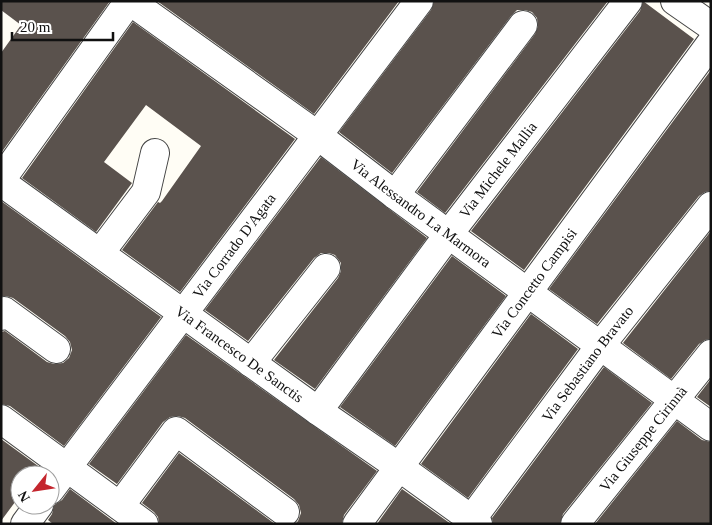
<svg xmlns="http://www.w3.org/2000/svg" width="712" height="525" font-family="'Times New Roman',serif">
  <style>
    .building { fill: #5a524d }
    .lines { fill: none; stroke-linecap: round; stroke-linejoin: round }
    .minor-casing { stroke: #444; stroke-width: 30 }
    .minor { stroke: #fff; stroke-width: 28 }
    .labels { text-anchor: middle; dominant-baseline: central; stroke-width: 5; stroke-linejoin: round; paint-order: stroke }
    .street-label { font-size: 15px; fill: #111; stroke: #fff }
  </style>
  <rect width="100%" height="100%" fill="#fffdf5"/>
  <!-- building -->
  <path class="building" d="M1 1H110L1 153V53L21 25 1 10Z
    M157 1H399L314 114Z
    M434 1H608L445 213 417 192 535 34 538 26 537 18 532 12 525 10H517L511 16 392 173 339 132 431 10Z
    M643 1 694 39 524 270 471 231 640 11Z
    M133 22 295 139 180 292 122 250 158 202 160 203 162 201 201 146 146 105 104 162 132 183 96 232 22 178Z
    M711 70V191L705 192 699 196 597 324 549 289Z
    M321 157 427 238 315 389 274 360 338 278 341 271V263L335 255 329 253H321L314 258 248 341 205 310Z
    M1 201 161 317 64 446 10 406 1 404V332L5 331 47 362 54 364 63 363 69 358 72 350 70 342 65 336 13 298 6 296H1Z
    M711 231V339L705 340 699 344 671 379 623 343Z
    M452 256 506 296 395 446 340 407Z
    M531 314 578 349 468 498 421 464Z
    M186 335 377 471 344 515 342 524H295L298 521 301 513 299 505 294 499 185 418 178 416 170 417 163 422 117 484 89 464Z
    M604 367 652 403 563 514 560 524H493L492 518Z
    M711 379V407L697 397Z
    M677 421 702 440 711 442V524H595Z
    M1 439 45 471 42 475H20V500L18 498 1 521Z
    M179 453 275 524H159L158 517 154 512 142 503Z
    M70 489 117 524H53L48 520 52 514 54 505 62 500Z
    M402 489 451 524H377Z"/>
  <g class="lines">
    <defs>
      <g id="minor">
        <path id="s1" d="M130 1 317 135 395 195 711 427"/>
        <path d="M675 1 711 26"/>
        <path d="M1 180 129 1"/>
        <path id="s2" d="M1 182 318 411 399 467 478 524"/>
        <path d="M395 195 523 25"/>
        <path d="M100 253 146 192 155 153"/>
        <path d="M1 316 4 311 56 349"/>
        <path d="M251 363 326 268"/>
        <path id="s3" d="M318 411 448 235 628 1"/>
        <path d="M1 419 144 524"/>
        <path id="s4" d="M50 490 419 1"/>
        <path d="M120 506 176 431 285 512"/>
        <path d="M25 524 39 505"/>
        <path id="s5" d="M357 524 711 43"/>
        <path id="s6" d="M468 524 600 346 711 206"/>
        <path id="s7" d="M575 524 711 354"/>
      </g>
    </defs>
    <!-- minor casing -->
    <use href="#minor" class="minor-casing"/>
    <!-- minor -->
    <use href="#minor" class="minor"/>
  </g>
  <g class="labels">
    <!-- street labels -->
    <g class="street-label">
      <text stroke="none"><textPath href="#s3" startOffset="301">Via Michele Mallia</textPath></text>
      <text stroke="none"><textPath href="#s1" startOffset="360">Via Alessandro La Marmora</textPath></text>
      <text stroke="none"><textPath href="#s4" startOffset="306">Via Corrado D'Agata</textPath></text>
      <text stroke="none"><textPath href="#s5" startOffset="299">Via Concetto Campisi</textPath></text>
      <text stroke="none"><textPath href="#s2" startOffset="294">Via Francesco De Sanctis</textPath></text>
      <text stroke="none"><textPath href="#s6" startOffset="200">Via Sebastiano Bravato</textPath></text>
      <text stroke="none"><textPath href="#s7" startOffset="109">Via Giuseppe Cirinnà</textPath></text>
    </g>
  </g>
  <!-- border -->
  <rect width="712" height="525" fill="none" stroke="#111111" stroke-width="5"/>
  <!-- north arrow -->
  <g transform="translate(35 490) rotate(240)"><circle r="24" fill="#ffffff" stroke="#a0a0a0"/>
  <path d="M0-4L9 19L0 12L-9 19Z" fill="#c4262e"/>
  <text y="-8" font-size="14" font-weight="bold" text-anchor="middle" fill="#111111">N</text>
  </g>
  <!-- scale -->
  <path d="M12 32v8h101v-8" fill="none" stroke="#111111" stroke-width="2.5"/>
  <text x="20" y="32" font-size="15" fill="#111111" stroke="#ffffff" stroke-width="4" paint-order="stroke">20 m</text>
</svg>
